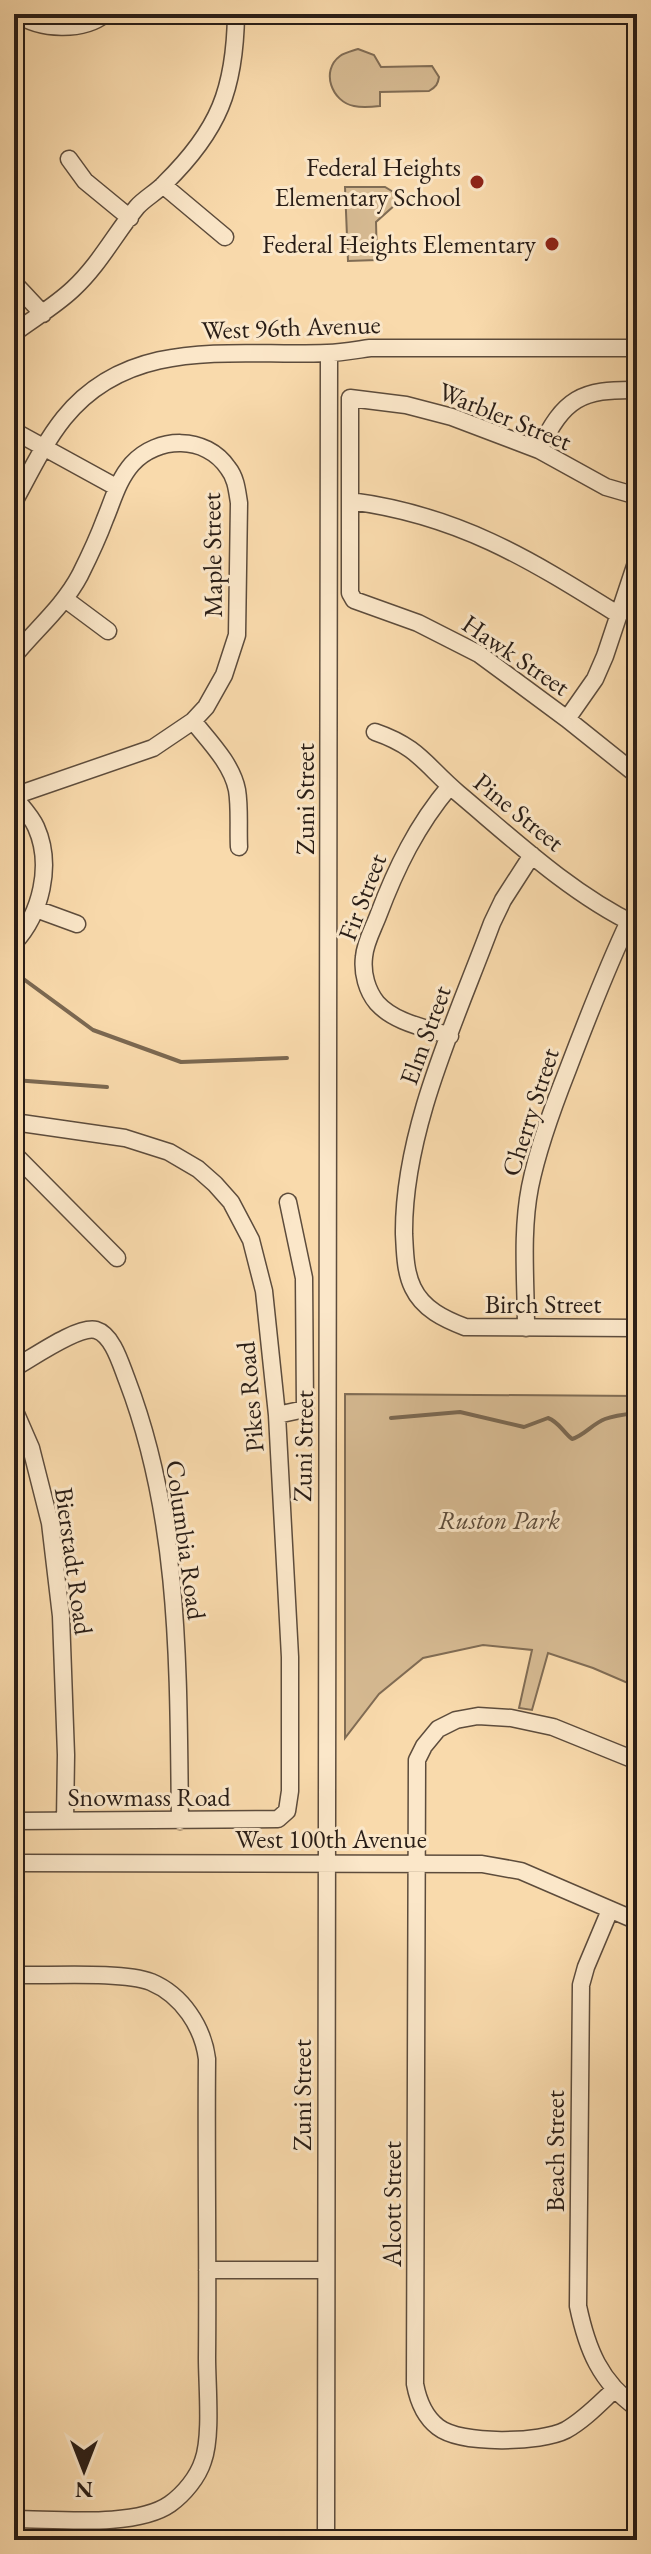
<svg xmlns="http://www.w3.org/2000/svg" width="651" height="2554" font-family="'EB Garamond',serif">
  <style>
    .green { fill: #d6ba92; stroke: #806c54; stroke-width: 2 }
    .lines { fill: none; stroke-linecap: round; stroke-linejoin: round }
    .stream { stroke: #7b6851; stroke-width: 4 }
    .minor-casing { stroke: #5d4c3c; stroke-width: 19 }
    .minor { stroke: #fbe7c9; stroke-width: 16 }
    .poi-dot { fill: #8f2418; stroke: #fbe7c9; stroke-width: 3 }
    .labels { text-anchor: middle; dominant-baseline: central; stroke-width: 6; stroke-linejoin: round; paint-order: stroke }
    .poi-label { font-size: 26px; fill: #291d16; stroke: #fbe7c9; text-anchor: end }
    .street-label { font-size: 26px; fill: #291d16; stroke: #fbe7c9 }
    .park-label { font-size: 26px; font-style: italic; fill: #5d4c3b; stroke: #fbe7c9 }
  </style>
  <rect width="100%" height="100%" fill="#f9daac"/>
  <filter id="stains"><feTurbulence type="fractalNoise" baseFrequency=".0025" numOctaves="4"/><feColorMatrix values="0 0 0 0 .2 0 0 0 0 .09 0 0 0 0 .02 0 0 0 .5 -.17"/></filter>
  <radialGradient id="worn" r=".72"><stop offset=".6" stop-color="#630" stop-opacity="0"/><stop offset="1" stop-color="#630" stop-opacity=".3"/></radialGradient>
  <!-- green -->
  <path class="green" d="M358 49 374 55 381 67 432 66 439 77C438 84 436 87 429 91L380 92V106C372 107 362 108 354 106 332 102 320 71 340 56 344 53 352 51 358 49Z
    M345 187H385L395 193 396 204 376 222 377 260 348 261Z
    M345 1394 637 1396V1687L593 1668 548 1653 532 1710 519 1708 532 1650 483 1645 423 1658 379 1694 345 1738Z"/>
  <g class="lines">
    <!-- stream -->
    <path class="stream" d="M18 975 93 1030 181 1062 287 1058
      M14 1080 107 1087
      M391 1418 460 1412 524 1427 548 1418C559 1422 563 1432 572 1439 585 1435 592 1424 605 1419 615 1415 627 1414 637 1413"/>
    <defs>
      <path id="minor" d="M17 14C40 30 83 32 105 14
        M69 159 85 181 130 218
        M163 185 225 237
        M14 283 43 314
        M14 333C34 318 55 306 73 289 99 265 115 234 137 207 145 198 157 192 165 183 219 130 235 89 236 14
        M14 431 116 487
        M539 450C564 398 581 389 637 390
        M637 496 606 487 539 450 452 417 406 405 350 398V593L354 600 418 623 479 654 567 719 637 775
        M350 501C459 515 529 559 619 615
        M14 502C30 473 44 443 64 418 131 335 234 357 327 353 341 353 356 350 370 348H637
        M65 599 108 631
        M14 656C36 629 63 607 80 575 89 557 98 538 105 519 113 500 118 480 132 464 157 436 206 435 228 468 236 478 237 490 239 503L237 635 224 675 206 707 193 721 153 748 14 796
        M567 719 595 679 605 656 637 560
        M193 721C209 741 232 764 237 790 240 808 238 829 239 847
        M375 732C419 747 426 766 458 793 514 840 570 893 636 925
        M450 786C417 825 396 868 378 916 373 929 365 943 364 957 362 973 367 991 377 1003 395 1023 427 1028 450 1036
        M14 797C22 807 31 816 36 827 53 865 41 914 14 943
        M532 855 503 900 492 923C456 1020 403 1130 404 1234 405 1252 405 1272 413 1288 423 1309 444 1319 465 1327L637 1328
        M36 909 77 924
        M14 1122 125 1138 169 1152 198 1169 215 1184 231 1202 251 1240 264 1291 277 1415 290 1657V1791L287 1811 278 1819 14 1821
        M14 1154 117 1258
        M526 1328C526 1282 521 1233 530 1187 538 1147 553 1107 568 1069 587 1019 606 970 629 921
        M14 1368C31 1359 78 1325 96 1330 113 1335 121 1365 127 1380 181 1521 178 1672 180 1821
        M14 1409 31 1448 50 1523 61 1616 66 1755 65 1821
        M277 1415 305 1409 304 1278 288 1202
        M14 1863 482 1864 521 1871 637 1921
        M610 1910 586 1967 581 1985 578 2306C587 2349 600 2382 637 2408
        M14 1975C48 1976 123 1971 151 1982 182 1995 203 2027 207 2059 206 2159 208 2259 207 2358 207 2386 212 2437 203 2461 198 2477 184 2494 170 2504 136 2528 56 2519 14 2519
        M207 2270H326
        M614 2390C599 2404 584 2420 566 2430 541 2443 461 2445 438 2427 425 2417 418 2400 415 2384L417 1760 424 1746 438 1729 456 1720 478 1716 511 1718 553 1727 637 1761
        M326 2540C326 1811 329 1082 329 353"/>
    </defs>
    <!-- minor casing -->
    <use href="#minor" class="minor-casing"/>
    <!-- minor -->
    <use href="#minor" class="minor"/>
  </g>
  <!-- markers -->
  <g class="poi-dot">
    <circle cx="477" cy="182" r="8"/>
    <circle cx="552" cy="244" r="8"/>
  </g>
  <g class="labels">
    <!-- poi labels -->
    <g class="poi-label">
      <text x="461" y="167">Federal Heights<tspan x="461" dy="30">Elementary School</tspan></text>
      <text x="536" y="244">Federal Heights Elementary</text>
    </g>
    <!-- street labels -->
    <g class="street-label">
      <text transform="translate(291 327) rotate(-2)">West 96th Avenue</text>
      <text transform="translate(505 416) rotate(22)">Warbler Street</text>
      <text transform="translate(212 555) rotate(-91)">Maple Street</text>
      <text transform="translate(516 655) rotate(34)">Hawk Street</text>
      <text transform="translate(305 799) rotate(-90)">Zuni Street</text>
      <text transform="translate(519 812) rotate(39)">Pine Street</text>
      <text transform="translate(362 897) rotate(-69)">Fir Street</text>
      <text transform="translate(425 1035) rotate(-70)">Elm Street</text>
      <text transform="translate(530 1112) rotate(-72)">Cherry Street</text>
      <text x="543" y="1304">Birch Street</text>
      <text transform="translate(250 1397) rotate(-95)">Pikes Road</text>
      <text transform="translate(303 1446) rotate(-89)">Zuni Street</text>
      <text transform="translate(186 1540) rotate(82)">Columbia Road</text>
      <text transform="translate(74 1561) rotate(82)">Bierstadt Road</text>
      <text x="149" y="1797">Snowmass Road</text>
      <text x="331" y="1839">West 100th Avenue</text>
      <text transform="translate(302 2095) rotate(-90)">Zuni Street</text>
      <text transform="translate(555 2151) rotate(-90)">Beach Street</text>
      <text transform="translate(392 2204) rotate(-90)">Alcott Street</text>
    </g>
    <!-- park labels -->
    <g class="park-label">
      <text x="499" y="1520">Ruston Park</text>
    </g>
  </g>
  <!-- margin -->
  <rect width="651" height="2554" fill="none" stroke="#f9daac" stroke-width="48"/>
  <rect x="16" y="16" width="619" height="2522" fill="none" stroke="#291d16" stroke-width="4"/>
  <rect x="24" y="24" width="603" height="2506" fill="none" stroke="#291d16" stroke-width="2"/>
  <!-- north arrow -->
  <g transform="translate(84 2470) rotate(180)" stroke="#fbe7c9" stroke-width="6" paint-order="stroke">
  <path d="M0-6L14 30L0 20L-14 30Z" fill="#291d16"/>
  <text y="-12" font-size="22" font-weight="bold" text-anchor="middle" fill="#291d16">N</text>
  </g>
  <rect width="100%" height="100%" filter="url(#stains)"/>
  <rect width="100%" height="100%" fill="url(#worn)"/>
</svg>
